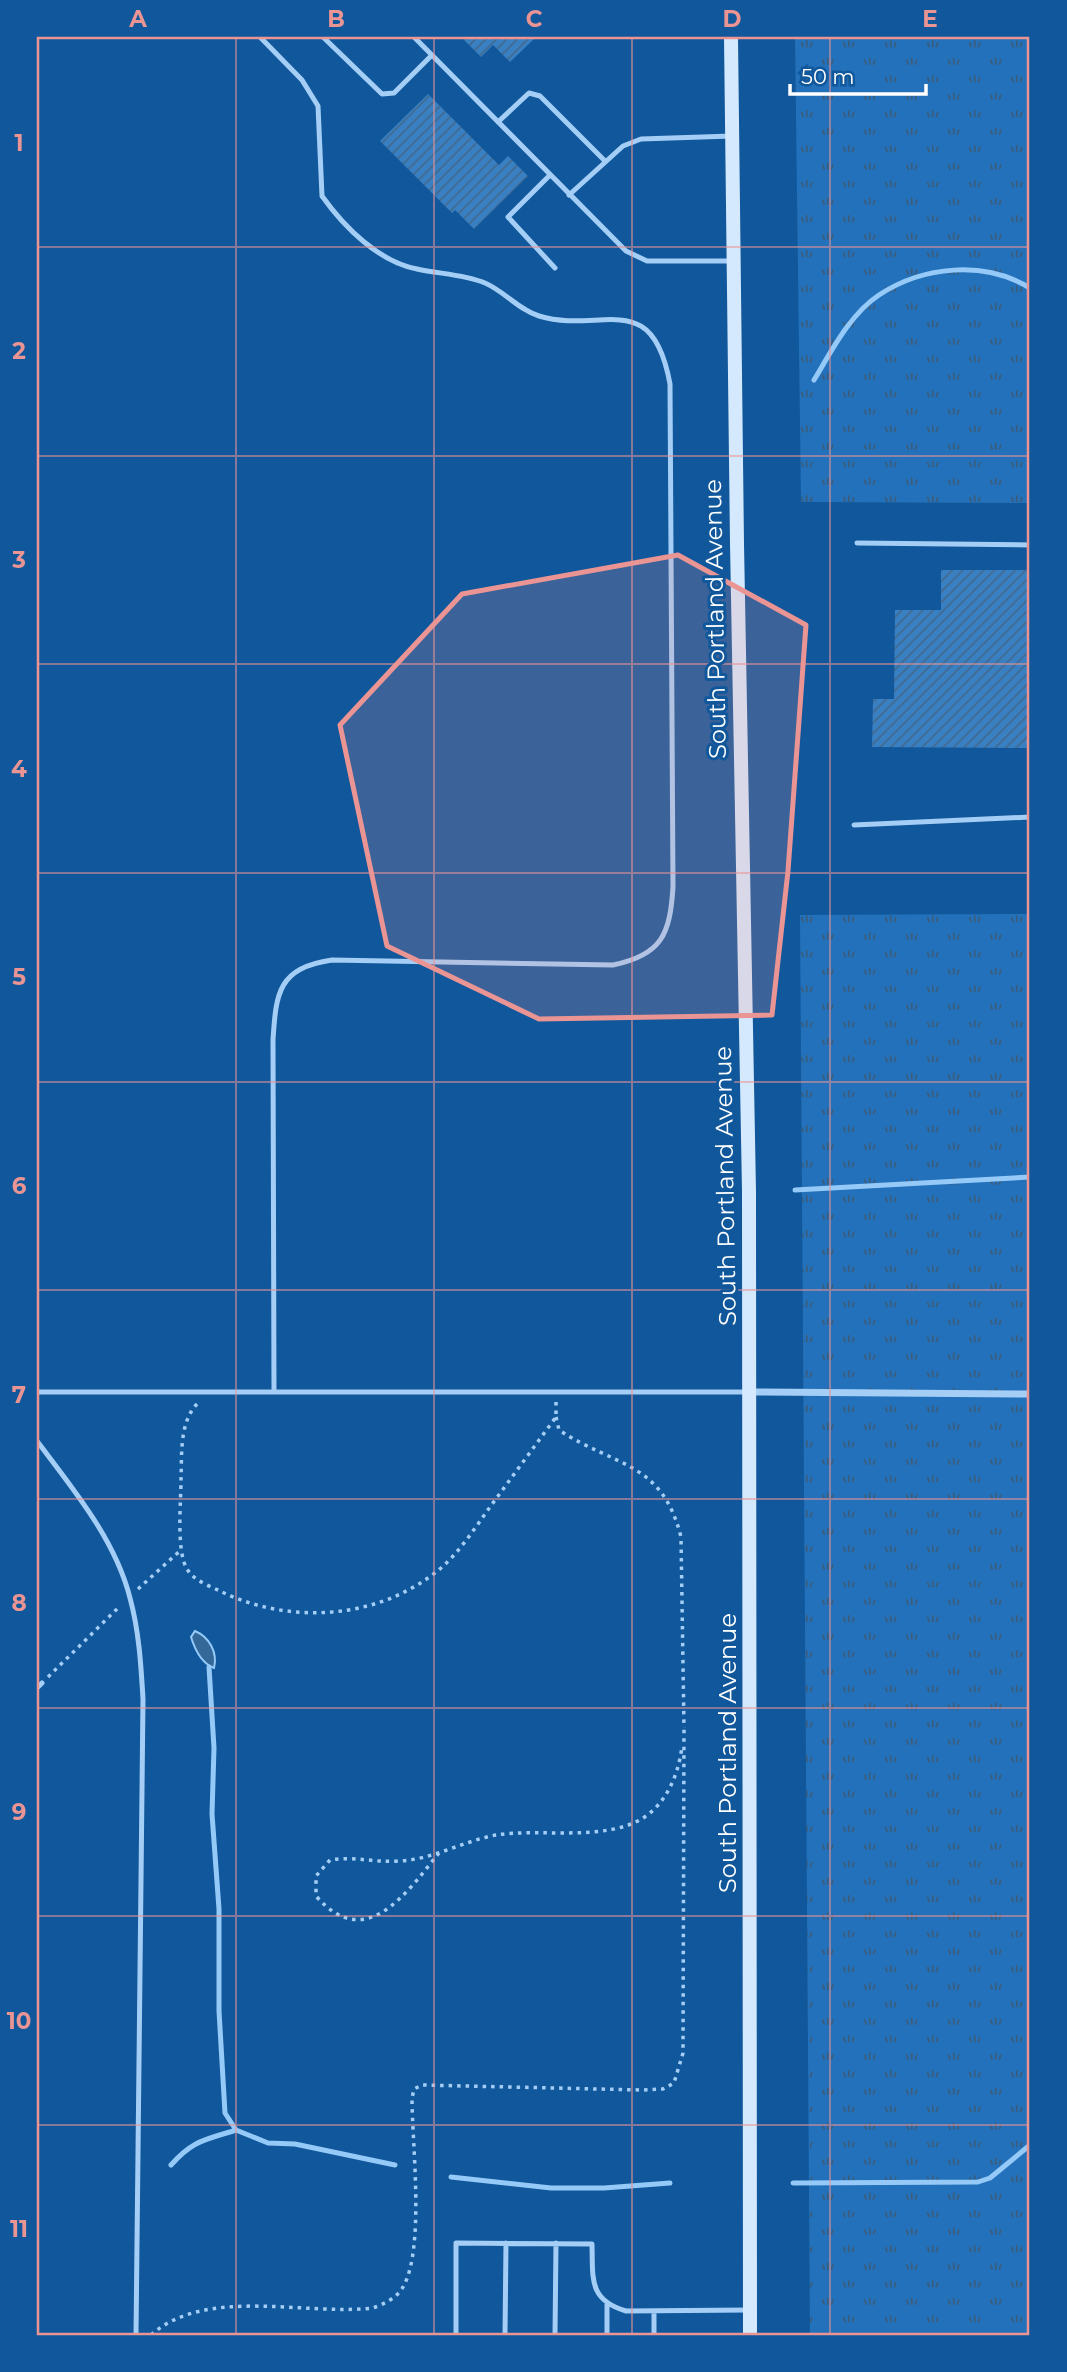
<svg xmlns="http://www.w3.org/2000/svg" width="1067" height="2372" font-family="Montserrat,sans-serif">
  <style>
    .grass { fill: url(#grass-tufts) }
    .water { fill: #346899; stroke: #95caf8; stroke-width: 2 }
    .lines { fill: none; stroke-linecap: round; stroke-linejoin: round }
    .stream { stroke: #95caf8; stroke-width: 5 }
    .building { fill: url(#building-hatch) }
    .path { stroke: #a4cef5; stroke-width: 3.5; stroke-dasharray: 3.5 5; stroke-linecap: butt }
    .service { stroke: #a4cef5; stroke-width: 5 }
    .minor { stroke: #a4cef5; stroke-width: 7 }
    .secondary { stroke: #d4e9fd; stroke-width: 14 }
    .marked { fill: #ea9494; fill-opacity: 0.2; stroke: #ea9494; stroke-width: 5; stroke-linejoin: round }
    .grid { fill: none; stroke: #ea9494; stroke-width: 2; stroke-opacity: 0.55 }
    .labels { text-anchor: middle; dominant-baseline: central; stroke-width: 6; stroke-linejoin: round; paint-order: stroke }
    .street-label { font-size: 24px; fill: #fff; stroke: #10579b }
    .neatline { fill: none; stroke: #ea9494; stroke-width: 2.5 }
    .grid-label { font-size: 23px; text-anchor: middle; font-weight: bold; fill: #ea9494 }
  </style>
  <defs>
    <pattern id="grass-tufts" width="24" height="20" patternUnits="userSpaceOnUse" patternTransform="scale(1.75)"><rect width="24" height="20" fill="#2371ba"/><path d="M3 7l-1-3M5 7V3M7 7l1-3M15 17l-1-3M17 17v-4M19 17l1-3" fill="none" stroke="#3a5d7e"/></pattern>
    <pattern id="building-hatch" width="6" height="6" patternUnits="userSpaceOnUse" patternTransform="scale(1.75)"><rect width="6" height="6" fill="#3980c3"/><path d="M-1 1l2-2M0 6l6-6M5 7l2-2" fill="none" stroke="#42698d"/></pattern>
  </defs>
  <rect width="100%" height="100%" fill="#10579b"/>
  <!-- grass -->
  <path class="grass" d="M795 37H1030V503L801 502Z
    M1030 914V2335H810L800 915Z"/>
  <!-- water -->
  <path class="water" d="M195 1631C209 1637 218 1652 214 1668 201 1663 195 1650 191 1637Z"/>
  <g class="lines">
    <!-- stream -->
    <path class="stream" d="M814 380C831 352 850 314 879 295 923 266 984 260 1030 288
      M795 1190 1030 1177
      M209 1667 214 1748 212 1814 219 1909V2011L225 2113 236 2130 268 2143 295 2144 395 2165
      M171 2165C193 2140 205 2140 236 2130
      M451 2177 551 2188H604L670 2183
      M793 2183 978 2182 990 2178 1030 2145"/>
  </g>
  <!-- building -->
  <path class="building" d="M461 37H536L510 62 493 45 481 57Z
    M428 94 499 165 508 156 528 176 474 229 455 210 452 213 380 141Z
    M941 570H1030V748L872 747 873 699H894L895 610H941Z"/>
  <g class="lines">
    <!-- path -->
    <path class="path" d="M197 1404C179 1423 182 1455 181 1480 181 1501 176 1551 187 1569 194 1581 210 1586 222 1592 287 1623 368 1620 428 1578 455 1560 472 1532 490 1507 512 1477 534 1447 556 1417V1402
      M556 1417 559 1430C615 1467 662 1461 681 1537L684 1728
      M138 1589 182 1549
      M48 1677 120 1606
      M439 1853C407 1892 366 1954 316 1896V1876L330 1860C357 1856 374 1863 398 1861 432 1860 463 1841 496 1835 539 1828 605 1842 643 1818 667 1803 679 1773 682 1746
      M151 2335C206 2286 305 2316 373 2308 384 2304 397 2298 403 2287 425 2249 412 2144 412 2098L414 2089 422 2085 642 2090 663 2089 674 2083 683 2053 684 1726"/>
    <!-- service -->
    <path class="service" d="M260 37 302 80 318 106 322 196C344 227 379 262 417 269 439 274 463 274 485 283 504 291 519 310 539 316 601 335 652 285 670 384L673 887C670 934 662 955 613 965L332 960C278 968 276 993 273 1040L274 1392
      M323 37 382 94 394 93 432 55
      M414 37 626 251 647 261H733
      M498 122 529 93 540 96 605 161
      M550 175 508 217 555 268
      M569 195 623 146 641 139 732 136
      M857 543 1030 545
      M854 825 1030 817
      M37 1392H748
      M37 1441C73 1489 115 1539 130 1598 139 1631 141 1665 143 1699L136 2335
      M37 1688 42 1683
      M456 2335V2243L592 2244C593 2278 588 2300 626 2311L749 2310
      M505 2335 506 2243
      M555 2335 556 2243
      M607 2335V2305
      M654 2335V2311"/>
    <!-- minor -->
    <path class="minor" d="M750 1392 1030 1394"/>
    <!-- secondary -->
    <path class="secondary" d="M731 37 737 544 749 1191 750 2335"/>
  </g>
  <!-- marked area -->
  <path class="marked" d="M678 555 806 625 788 871 772 1015 539 1019 387 946 340 725 462 594Z"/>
  <!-- grid -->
  <path class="grid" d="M236 37V2335M434 37V2335M632 37V2335M830 37V2335M37 247H1030M37 456H1030M37 664H1030M37 873H1030M37 1082H1030M37 1290H1030M37 1499H1030M37 1708H1030M37 1916H1030M37 2125H1030"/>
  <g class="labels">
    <!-- street labels -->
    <g class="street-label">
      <text transform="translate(715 619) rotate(-91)">South Portland Avenue</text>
      <text transform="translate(725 1186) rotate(-91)">South Portland Avenue</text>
      <text transform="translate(727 1753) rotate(-90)">South Portland Avenue</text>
    </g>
  </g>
  <!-- border -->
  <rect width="1067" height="2372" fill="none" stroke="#10579b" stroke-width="77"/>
  <!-- scale -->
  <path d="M790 84v10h136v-10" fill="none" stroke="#ffffff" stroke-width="3.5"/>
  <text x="801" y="84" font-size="21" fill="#ffffff" stroke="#10579b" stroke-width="5" paint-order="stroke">50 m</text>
  <rect x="38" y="38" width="990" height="2296" class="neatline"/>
  <g class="grid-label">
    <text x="138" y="27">A</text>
    <text x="336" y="27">B</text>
    <text x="534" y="27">C</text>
    <text x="732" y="27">D</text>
    <text x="930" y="27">E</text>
    <text x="19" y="151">1</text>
    <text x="19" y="359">2</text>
    <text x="19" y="568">3</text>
    <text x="19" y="777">4</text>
    <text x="19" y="985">5</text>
    <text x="19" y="1194">6</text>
    <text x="19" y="1403">7</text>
    <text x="19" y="1611">8</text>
    <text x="19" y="1820">9</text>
    <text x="19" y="2029">10</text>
    <text x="19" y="2237">11</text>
  </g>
</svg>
